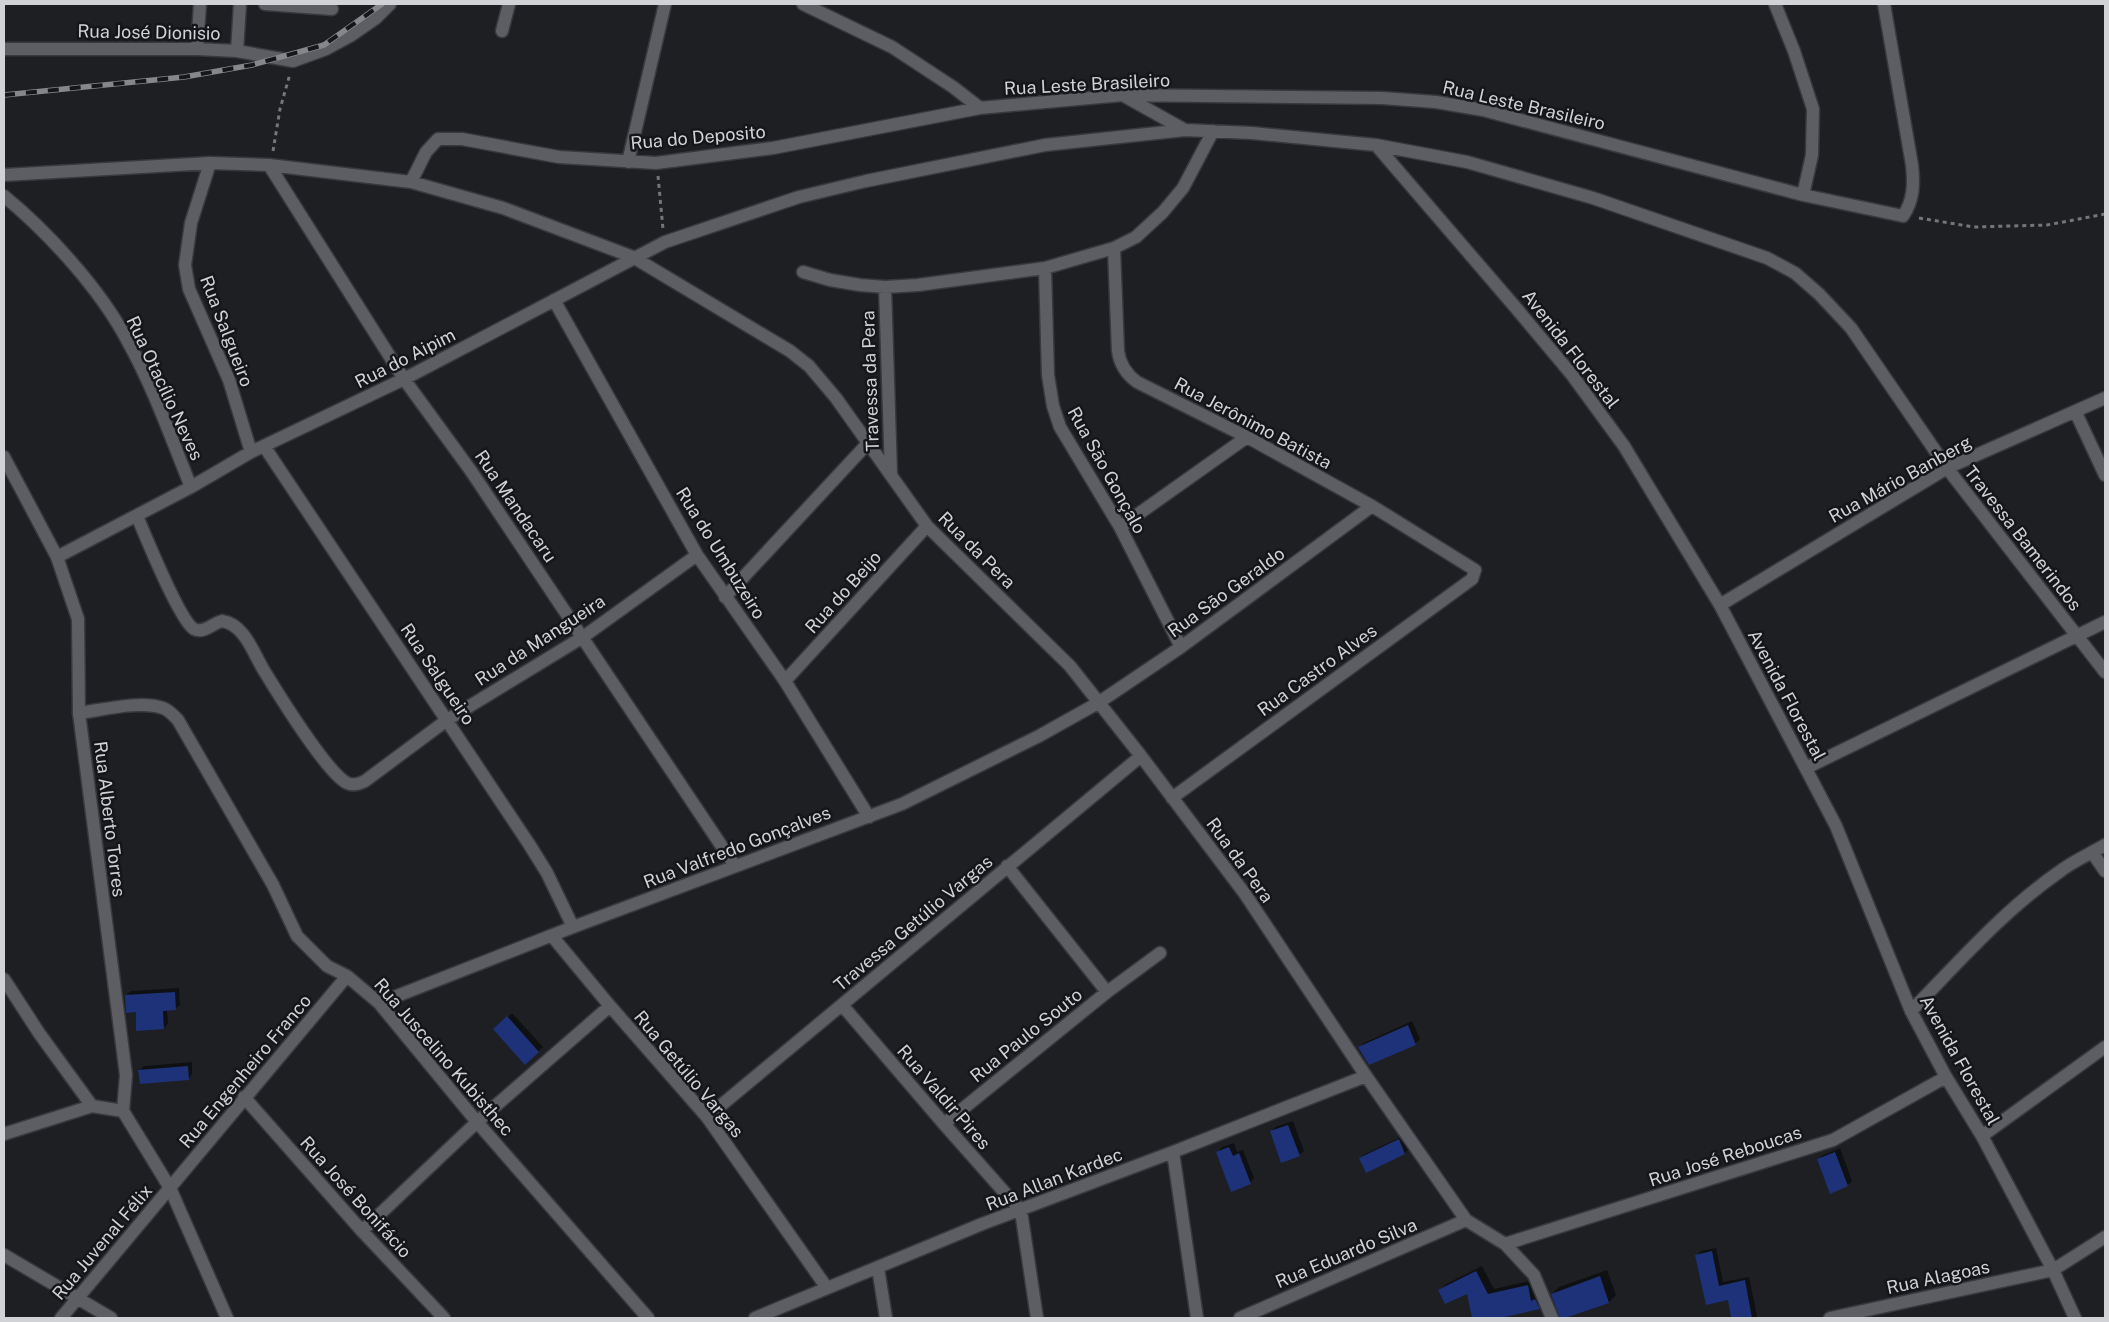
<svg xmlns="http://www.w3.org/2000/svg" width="2109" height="1322" font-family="'Public Sans',sans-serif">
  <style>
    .shadow { fill: #0007 }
    .building { fill: #1d3279 }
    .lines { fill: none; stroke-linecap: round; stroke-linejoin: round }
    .minor-casing { stroke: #37393d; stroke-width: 15 }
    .tertiary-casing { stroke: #37393d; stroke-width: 15 }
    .path { stroke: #747679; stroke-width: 3; stroke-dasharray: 4 4; stroke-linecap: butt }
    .minor { stroke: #5c5e64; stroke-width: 12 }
    .tertiary { stroke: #5c5e64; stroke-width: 12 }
    .rail-casing { stroke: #85878a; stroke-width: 5.5 }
    .rail { stroke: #14161a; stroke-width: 4; stroke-dasharray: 11; stroke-linecap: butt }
    .labels { text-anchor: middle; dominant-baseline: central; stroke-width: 5; stroke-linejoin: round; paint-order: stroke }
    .street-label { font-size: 18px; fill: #d1d2d5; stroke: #14161a }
  </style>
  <rect width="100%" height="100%" fill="#1d1f23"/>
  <!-- shadow -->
  <path class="shadow" d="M179 988 180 1005 175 1009H167L168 1023 164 1028 137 1011 126 995 131 991Z
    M512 1013 543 1047 525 1063 495 1029Z
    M1412 1021 1420 1039 1416 1043 1369 1064 1359 1047 1364 1043Z
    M192 1062V1074L188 1079 140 1070 144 1066Z
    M1293 1121 1304 1151 1299 1155 1271 1132 1275 1127Z
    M1403 1136 1409 1149 1405 1153 1360 1158 1365 1154Z
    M1234 1143 1237 1152 1243 1150 1254 1178 1250 1183 1218 1152 1222 1147Z
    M1840 1148 1852 1181 1848 1185 1818 1159 1823 1155Z
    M1716 1248 1723 1282 1749 1277 1757 1316 1755 1318H1732L1729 1298 1707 1303 1696 1256 1701 1251Z
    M1482 1266 1494 1289 1534 1280 1545 1302 1539 1308 1495 1318H1473L1467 1292 1440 1290 1446 1284Z
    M1607 1270 1616 1295 1609 1302 1561 1318 1552 1294 1559 1287Z"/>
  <!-- building -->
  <path class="building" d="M175 992 176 1010 163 1011 164 1029 136 1031V1012L126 1013 125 995Z
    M507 1016 539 1052 525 1065 493 1029Z
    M1408 1025 1416 1045 1369 1065 1358 1047Z
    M188 1066 189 1080 140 1084 138 1070Z
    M1288 1125 1300 1156 1281 1163 1270 1131Z
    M1399 1139 1405 1154 1366 1173 1359 1158Z
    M1229 1147 1233 1156 1239 1153 1251 1184 1231 1192 1216 1152Z
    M1835 1152 1848 1186 1830 1194 1817 1159Z
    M1712 1251 1719 1286 1745 1280 1752 1318H1731L1728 1300 1706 1305 1695 1255Z
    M1476 1271 1488 1294 1528 1285 1531 1301 1535 1299 1540 1309 1500 1318H1472L1467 1294 1445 1304 1438 1290Z
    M1600 1276 1609 1303 1565 1318H1560L1551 1294Z"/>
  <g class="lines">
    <defs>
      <path id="minor" d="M265 4 332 9
        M803 4 892 47 953 87 980 108
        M1775 4 1794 51 1813 109 1812 155 1803 195
        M502 31 509 4
        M4 49H197L237 51 293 61 326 49 350 36 376 18 390 4
        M197 49 200 4
        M237 51 240 4
        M1126 97 1185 130
        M1376 145 1516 308 1572 375 1624 446 1720 605 1836 826 1911 1011 1946 1077 1982 1136 2053 1270 2075 1318
        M628 162 665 4
        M210 163 191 223 185 265 189 289 229 380 251 452
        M269 165 404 379 471 471 735 866
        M4 175 210 163 269 165 411 182 503 208 633 257 790 351 809 366 836 398 927 526 1070 666 1141 756 1245 894 1366 1076 1466 1220 1505 1244 1534 1275 1552 1318
        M411 182 426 152 438 139H462L559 157 656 163 773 148 980 108 1123 95 1382 98 1436 102 1483 110 1803 195 1903 216C1914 200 1914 183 1912 165L1884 4
        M4 196C48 232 100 289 127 340 153 386 171 438 191 487
        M1114 248 1118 351C1120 365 1126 374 1137 382L1247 437 1372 506 1475 570 1472 579 1172 798
        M1045 268 1048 375 1053 406 1060 427 1120 527 1181 647
        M803 272 830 280 860 285 885 287 918 285 1045 268 1114 248 1136 237 1163 212 1183 188 1213 131
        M885 287 891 474
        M554 300 697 555 785 681 869 817
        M2076 413 2105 475
        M264 446 529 844 547 873 573 927
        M137 516C145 535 180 621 194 629 204 634 213 623 222 621 244 624 253 652 263 669 277 692 327 773 347 783 353 786 359 784 365 781L447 720 583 637 697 555
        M1120 527 1247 437
        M57 557 191 487 251 452 404 379 665 242 799 197 866 181 1045 145 1185 130 1252 133 1376 145 1467 162 1593 198 1767 258 1795 273 1819 294 1851 328 1947 468 2105 672
        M725 597 869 442
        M1720 605 1947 468 2105 398
        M785 681 927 526
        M79 713C102 710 141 700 163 708 169 710 173 715 178 720L273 885 297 936 327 966 347 976 379 1003 477 1122 648 1318
        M1806 768 2105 622
        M2092 852 2105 871
        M1007 866 1107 992
        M552 936 610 1006 707 1117 827 1288
        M4 979 39 1033 92 1106
        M379 1003 573 927 902 804 1039 736 1098 703 1181 647 1372 506
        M842 1005 944 1124 1021 1211 1037 1318
        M1911 1011C1958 963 2003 911 2059 872 2073 861 2090 854 2105 845
        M244 1097 362 1231 444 1318
        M707 1117 1141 756
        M944 1124 1107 992 1160 953
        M4 1134 92 1106 123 1111
        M1982 1136 2105 1047
        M1173 1152 1197 1318
        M362 1231 477 1122 610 1006
        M1505 1244 1833 1140 1946 1077
        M4 1255 111 1318
        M878 1268 886 1318
        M61 1318 347 976
        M755 1318 982 1224 1173 1152 1366 1076
        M1240 1318 1466 1220
        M1830 1318 2053 1270 2105 1237"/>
      <path id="tertiary" d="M4 457 57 557 78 619 79 713 126 1075 123 1111 170 1188 227 1318"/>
    </defs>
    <!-- minor casing -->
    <use href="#minor" class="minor-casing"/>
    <!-- tertiary casing -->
    <use href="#tertiary" class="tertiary-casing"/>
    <!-- path -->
    <path class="path" d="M273 151 280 109 290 74
      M658 176 663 229
      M1919 218 1974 227 2047 225 2105 214"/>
    <!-- minor -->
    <use href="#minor" class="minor"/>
    <!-- tertiary -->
    <use href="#tertiary" class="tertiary"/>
    <defs>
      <path id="rail" d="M4 95 184 77 252 65 324 45 382 4"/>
    </defs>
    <!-- rail casing -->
    <use href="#rail" class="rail-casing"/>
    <!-- rail -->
    <use href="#rail" class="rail"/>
  </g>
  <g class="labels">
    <!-- street labels -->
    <g class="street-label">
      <text transform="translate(149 32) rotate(1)">Rua José Dionisio</text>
      <text transform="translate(1087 84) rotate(-3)">Rua Leste Brasileiro</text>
      <text transform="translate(1524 105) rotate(13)">Rua Leste Brasileiro</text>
      <text transform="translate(698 137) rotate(-5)">Rua do Deposito</text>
      <text transform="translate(227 331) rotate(69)">Rua Salgueiro</text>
      <text transform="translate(1571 349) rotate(52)">Avenida Florestal</text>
      <text transform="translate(405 358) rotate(-27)">Rua do Aipim</text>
      <text transform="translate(870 381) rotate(-92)">Travessa da Pera</text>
      <text transform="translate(165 388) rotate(65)">Rua Otacílio Neves</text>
      <text transform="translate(1253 423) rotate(28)">Rua Jerônimo Batista</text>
      <text transform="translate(1107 470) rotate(61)">Rua São Gonçalo</text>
      <text transform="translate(1900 479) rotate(-29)">Rua Mário Banberg</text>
      <text transform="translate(516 506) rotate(56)">Rua Mandacaru</text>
      <text transform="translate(2023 538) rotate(52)">Travessa Bamerindos</text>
      <text transform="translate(977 550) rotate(45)">Rua da Pera</text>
      <text transform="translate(721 553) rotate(58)">Rua do Umbuzeiro</text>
      <text transform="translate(843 592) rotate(-48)">Rua do Beijo</text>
      <text transform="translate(1226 592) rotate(-36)">Rua São Geraldo</text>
      <text transform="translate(540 640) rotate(-33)">Rua da Mangueira</text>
      <text transform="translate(1317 670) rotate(-36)">Rua Castro Alves</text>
      <text transform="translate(438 674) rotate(56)">Rua Salgueiro</text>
      <text transform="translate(1787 695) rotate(62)">Avenida Florestal</text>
      <text transform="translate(110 819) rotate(83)">Rua Alberto Torres</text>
      <text transform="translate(737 847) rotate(-21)">Rua Valfredo Gonçalves</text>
      <text transform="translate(1240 860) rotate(54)">Rua da Pera</text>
      <text transform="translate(913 923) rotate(-40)">Travessa Getúlio Vargas</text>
      <text transform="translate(1026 1035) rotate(-39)">Rua Paulo Souto</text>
      <text transform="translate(444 1057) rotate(49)">Rua Juscelino Kubisthec</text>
      <text transform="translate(1960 1060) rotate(61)">Avenida Florestal</text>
      <text transform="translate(245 1071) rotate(-50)">Rua Engenheiro Franco</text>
      <text transform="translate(689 1074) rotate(50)">Rua Getúlio Vargas</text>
      <text transform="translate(944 1097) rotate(49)">Rua Valdir Pires</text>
      <text transform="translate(1725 1156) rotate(-18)">Rua José Reboucas</text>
      <text transform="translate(1054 1179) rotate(-21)">Rua Allan Kardec</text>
      <text transform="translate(356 1197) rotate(48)">Rua José Bonifácio</text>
      <text transform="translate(102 1242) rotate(-50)">Rua Juvenal Félix</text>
      <text transform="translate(1346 1253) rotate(-23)">Rua Eduardo Silva</text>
      <text transform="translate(1938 1277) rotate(-12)">Rua Alagoas</text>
    </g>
  </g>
  <!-- border -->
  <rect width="2109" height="1322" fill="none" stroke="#d1d2d5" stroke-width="10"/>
</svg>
